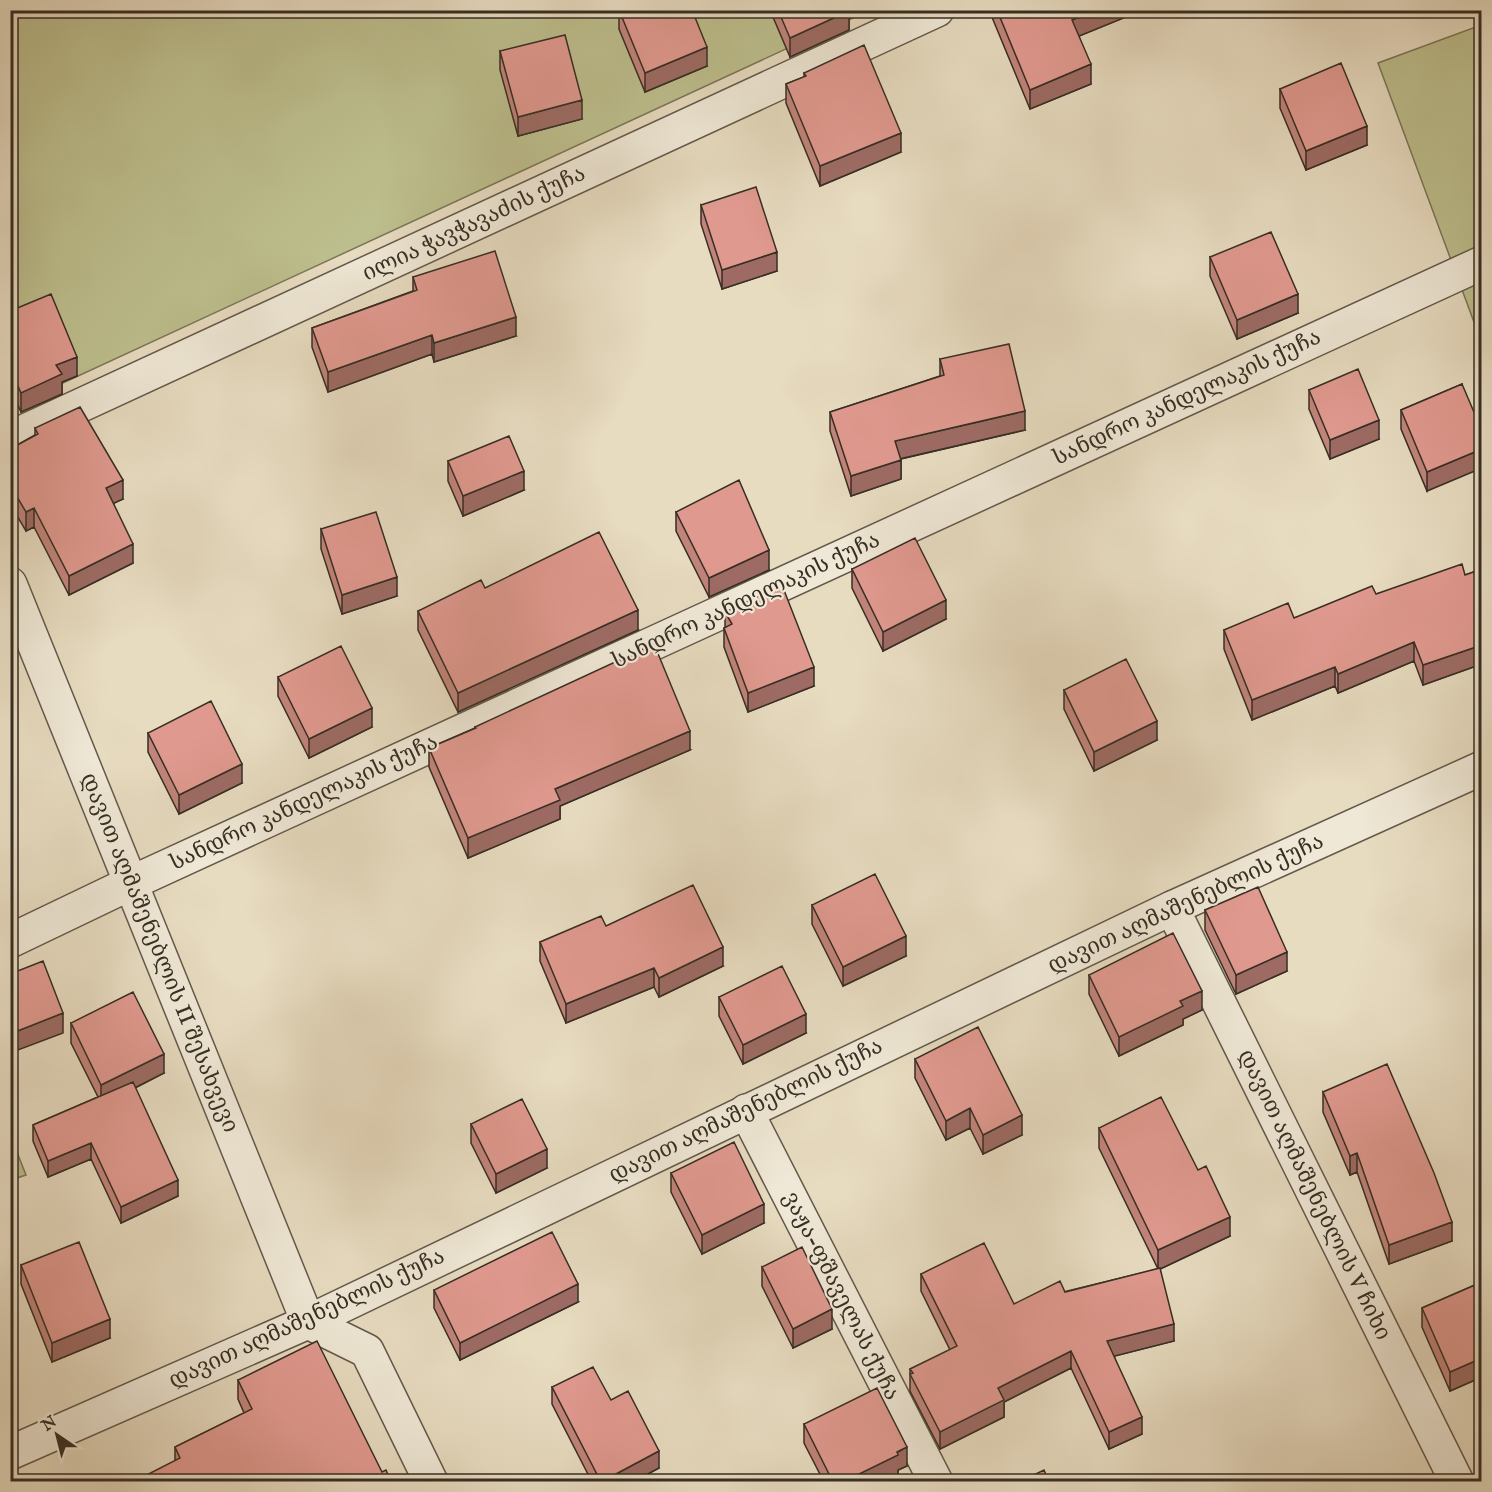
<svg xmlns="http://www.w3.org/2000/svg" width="1492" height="1492" font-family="'IM FELL English','Noto Serif Georgian',serif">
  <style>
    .green { fill: #bdbe8d; stroke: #7a7658; stroke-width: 1.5 }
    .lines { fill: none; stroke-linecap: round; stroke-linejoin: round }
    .minor-casing { stroke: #63594b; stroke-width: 36 }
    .tertiary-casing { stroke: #63594b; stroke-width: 36 }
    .minor { stroke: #efe8d6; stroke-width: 33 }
    .tertiary { stroke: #efe8d6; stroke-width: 33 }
    .wall { fill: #c1847b; stroke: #372e24; stroke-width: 1.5 }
    .shaded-wall { fill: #9d6b64; stroke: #372e24; stroke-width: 1.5 }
    .building { fill: #e0998f; stroke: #372e24; stroke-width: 1.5 }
    .labels { text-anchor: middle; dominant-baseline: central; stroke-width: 4.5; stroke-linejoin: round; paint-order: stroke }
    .street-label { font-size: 22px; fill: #372e24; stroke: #efe8d6 }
  </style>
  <rect width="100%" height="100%" fill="#e7dbc0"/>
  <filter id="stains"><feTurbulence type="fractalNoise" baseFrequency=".00333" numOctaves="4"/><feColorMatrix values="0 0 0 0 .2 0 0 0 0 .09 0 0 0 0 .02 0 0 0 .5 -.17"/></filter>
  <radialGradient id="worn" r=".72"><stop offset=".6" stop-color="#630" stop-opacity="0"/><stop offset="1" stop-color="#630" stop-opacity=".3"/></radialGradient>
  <!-- green -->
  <path class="green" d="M11 10 868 11 11 407Z
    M1481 25V341L1378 63Z
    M11 1137 26 1175 11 1180H10Z"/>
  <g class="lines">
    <defs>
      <path id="minor" d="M10 438 937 10
        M10 584 308 1322 367 1351 431 1482
        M1172 908 1457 1482
        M10 941 131 883 1482 263
        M746 1111 936 1482"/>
      <path id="tertiary" d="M10 1453 308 1322 1172 908 1482 768"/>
    </defs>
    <!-- minor casing -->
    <use href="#minor" class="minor-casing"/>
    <!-- tertiary casing -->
    <use href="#tertiary" class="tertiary-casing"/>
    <!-- minor -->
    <use href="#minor" class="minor"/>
    <!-- tertiary -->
    <use href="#tertiary" class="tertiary"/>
  </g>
  <!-- wall -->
  <path class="wall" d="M619 10 707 66 645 92 619 29Z
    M770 10H849V30L790 57Z
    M989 10H1138V12L1079 36 1091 84 1030 109Z
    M500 51 582 119 518 136 500 70Z
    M804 73 901 152 820 186 786 103V84L804 77Z
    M1280 89 1367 145 1306 170 1280 108Z
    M701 205 777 271 722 289 701 224Z
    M1210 257 1298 313 1237 339 1210 276Z
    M413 277 516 336 434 362 432 354 328 392 312 347V328L413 291Z
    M10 311 77 376 62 382V394L21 412 10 388Z
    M940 359 1025 430 901 459V479L851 496 830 431V412L940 376Z
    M1462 384 1427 491 1401 429V410Z
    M1309 390 1379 439 1330 459 1309 409Z
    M35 428 123 499 113 503 133 563 69 595 34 527 26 531 10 504V449L35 435Z
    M448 461 524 490 463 516 448 481Z
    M676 512 769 570 709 597 676 531Z
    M321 529 397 596 342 614 321 549Z
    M852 569 946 619 883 651 852 588Z
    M1482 569V664L1423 685 1414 661 1338 693 1335 686 1252 720 1224 649V630L1294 618 1376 594 1465 575Z
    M485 588 638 630 458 712 418 630V611Z
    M725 612 814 686 748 712 724 647V628L725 627Z
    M278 677 372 727 309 758 278 696Z
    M1064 690 1157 740 1094 771 1064 709Z
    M475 727 690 750 560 806V819L468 858 429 767V748L475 728Z
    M148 733 242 783 179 814 148 752Z
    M812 905 906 956 843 986 812 924Z
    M1205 910 1287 971 1236 994 1205 930Z
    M606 926 723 966 659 997 654 987 566 1023 540 961V942Z
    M1089 975 1202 1010 1183 1019V1025L1119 1056 1089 994Z
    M719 997 806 1033 743 1064 719 1016Z
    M71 1023 164 1073 135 1088 178 1196 121 1223 91 1159 48 1177 33 1141V1125L98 1097 71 1043Z
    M915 1059 1022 1135 983 1154 970 1128 946 1140 915 1078Z
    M1323 1092 1452 1241 1389 1264 1357 1172 1350 1175 1323 1112Z
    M471 1124 547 1168 496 1193 471 1143Z
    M1099 1128 1230 1236 1160 1269 1174 1341 1114 1356 1142 1434 1109 1449 1071 1368 1004 1402V1417L940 1449 910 1391V1369L950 1350 921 1291V1274L1014 1304 1158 1269 1099 1148Z
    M671 1173 764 1223 702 1254 671 1192Z
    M21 1265 110 1338 52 1362 21 1284Z
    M762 1267 832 1329 793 1348 762 1286Z
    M1482 1282V1377L1450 1391 1422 1327V1308Z
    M434 1290 578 1302 460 1360 434 1308Z
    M238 1380 382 1472 175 1461V1447L244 1413 238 1399Z
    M552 1387 611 1400 659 1468 633 1482H592L552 1404Z
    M804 1424 907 1466 898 1470V1474L882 1482H824L804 1443Z
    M1482 1443V1467L1479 1463V1444Z"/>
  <!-- shaded-wall -->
  <path class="shaded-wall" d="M1095 10H1138V12L1072 39V20Z
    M849 11V30L790 57V38Z
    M707 47V66L645 92V73Z
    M1091 64V84L1030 109V90Z
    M582 100V119L518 136V117Z
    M1367 126V145L1306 170V151Z
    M901 133V152L820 186V166Z
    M777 252V271L722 289V270Z
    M1298 294V313L1237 339V320Z
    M516 317V336L434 362V343Z
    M432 335V354L328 392V372Z
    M77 357V376L62 382V394L21 412V393L56 365Z
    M1025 411V430L895 460V441Z
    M1379 420V439L1330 459V440Z
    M1482 449V468L1427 491V472Z
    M901 460V479L851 496V476Z
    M524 471V490L463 516V496Z
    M123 480V499L106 507V488Z
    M34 508V527L26 531V512Z
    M133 544V563L69 595V576Z
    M769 550V570L709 597V578Z
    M397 577V596L342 614V595Z
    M946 600V619L883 651V632Z
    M638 610V630L458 712V693Z
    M1414 642V661L1338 693V674Z
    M1482 645V664L1423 685V665Z
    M814 667V686L748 712V693Z
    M1335 667V686L1252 720V700Z
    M372 708V727L309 758V739Z
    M1157 721V740L1094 771V752Z
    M690 731V750L560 806V819L468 858V838L555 789Z
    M242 764V783L179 814V795Z
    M906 936V956L843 986V967Z
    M723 947V966L659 997V978Z
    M1287 952V971L1236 994V975Z
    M654 968V987L566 1023V1004Z
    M1202 991V1010L1183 1019V1025L1119 1056V1037L1180 1001Z
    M63 1013V1033L10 1053V1034Z
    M806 1014V1033L743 1064V1045Z
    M164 1054V1073L101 1105V1085Z
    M970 1108V1128L946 1140V1121Z
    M1022 1115V1135L983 1154V1135Z
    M91 1143V1159L48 1177V1161Z
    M547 1149V1168L496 1193V1174Z
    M1357 1153V1172L1350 1175V1156Z
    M178 1180V1196L121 1223V1207Z
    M764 1204V1223L702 1254V1235Z
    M1230 1217V1236L1158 1270V1250Z
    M1452 1222V1241L1389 1264V1245Z
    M578 1284V1302L460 1360V1343Z
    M832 1309V1329L793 1348V1329Z
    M110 1319V1338L52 1362V1343Z
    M1174 1324V1341L1107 1358V1341Z
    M1071 1351V1368L1004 1402V1417L940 1449V1432L998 1388Z
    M1482 1358V1377L1450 1391V1372Z
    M1142 1417V1434L1109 1449V1432Z
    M907 1447V1466L898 1470V1474L882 1482H843Z
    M659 1451V1468L633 1482H601Z"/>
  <!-- building -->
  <path class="building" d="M619 10H692L707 47 645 73Z
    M778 10H849V11L790 38Z
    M997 10H1095L1072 20 1091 64 1030 90Z
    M565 35 582 100 518 117 500 51Z
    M864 45 901 133 820 166 786 84 806 76 804 73Z
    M1341 63 1367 126 1306 151 1280 89Z
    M756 187 777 252 722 270 701 205Z
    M1271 232 1298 294 1237 320 1210 257Z
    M495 251 516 317 434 343 432 335 328 372 312 328 417 290 413 277Z
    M51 294 77 357 56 365 62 374 21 393 10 368V311Z
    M1009 344 1025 411 895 441 901 460 851 476 830 412 944 375 940 359Z
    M1358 369 1379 420 1330 440 1309 390Z
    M1462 384 1482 431V449L1427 472 1401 410Z
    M80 407 123 480 106 488 133 544 69 576 34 508 26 512 10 485V449L38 434 35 428Z
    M509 436 524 471 463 496 448 461Z
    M739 480 769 550 709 578 676 512Z
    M376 512 397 577 342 595 321 529Z
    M599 532 638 610 458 693 418 611 481 580 485 588Z
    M915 538 946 600 883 632 852 569Z
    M1462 564 1465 575 1482 569V645L1423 665 1414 642 1338 674 1335 667 1252 700 1224 630 1288 603 1294 618 1372 586 1376 594Z
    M782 585 814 667 748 693 724 628 732 624 725 612Z
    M654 644 690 731 555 789 560 800 468 838 429 748 476 728 475 727Z
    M341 646 372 708 309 739 278 677Z
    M1126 659 1157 721 1094 752 1064 690Z
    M211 701 242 764 179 795 148 733Z
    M875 874 906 936 843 967 812 905Z
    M693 885 723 947 659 978 654 968 566 1004 540 942 601 916 606 926Z
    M1258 887 1287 952 1236 975 1205 910Z
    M1173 933 1202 991 1180 1001 1183 1006 1119 1037 1089 975Z
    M43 961 63 1013 10 1034V974Z
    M782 966 806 1014 743 1045 719 997Z
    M133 992 164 1054 101 1085 71 1023Z
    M978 1027 1022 1115 983 1135 970 1108 946 1121 915 1059Z
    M1387 1064 1434 1173 1452 1222 1389 1245 1357 1153 1350 1156 1323 1092Z
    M133 1082 178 1180 121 1207 91 1143 48 1161 33 1125Z
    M1161 1097 1198 1170 1206 1166 1230 1217 1158 1250 1099 1128Z
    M522 1099 547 1149 496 1174 471 1124Z
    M734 1142 764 1204 702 1235 671 1173Z
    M552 1232 578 1284 460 1343 434 1290Z
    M79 1242 110 1319 52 1343 21 1265Z
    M984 1243 1014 1304 1060 1281 1065 1292 1160 1268 1174 1324 1107 1341 1142 1417 1109 1432 1071 1351 998 1388 1004 1400 940 1432 910 1374 913 1373 910 1369 957 1346 921 1274Z
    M802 1247 832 1309 793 1329 762 1267Z
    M1482 1282V1358L1450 1372 1422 1308Z
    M317 1341 382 1472 386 1470 391 1482H133L180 1458 175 1447 252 1409 238 1380Z
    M593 1367 611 1400 628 1391 659 1451 601 1482 552 1387Z
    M877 1388 907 1447 897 1452 898 1455 843 1482H833L804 1424Z
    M1044 1470 1049 1482H1019Z"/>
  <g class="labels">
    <!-- street labels -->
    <g class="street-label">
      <text transform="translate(474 224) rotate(-25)">ილია ჭავჭავაძის ქუჩა</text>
      <text transform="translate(1187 398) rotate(-25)">სანდრო კანდელაკის ქუჩა</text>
      <text transform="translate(746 601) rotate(-25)">სანდრო კანდელაკის ქუჩა</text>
      <text transform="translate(304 803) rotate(-25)">სანდრო კანდელაკის ქუჩა</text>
      <text transform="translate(1186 904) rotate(-25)">დავით აღმაშენებლის ქუჩა</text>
      <text transform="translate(159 953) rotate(68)">დავით აღმაშენებლის II შესახვევი</text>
      <text transform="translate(746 1111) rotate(-26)">დავით აღმაშენებლის ქუჩა</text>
      <text transform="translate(1314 1195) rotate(64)">დავით აღმაშენებლის V ჩიხი</text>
      <text transform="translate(841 1296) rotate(63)">ვაჟა-ფშაველას ქუჩა</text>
      <text transform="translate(307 1319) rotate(-25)">დავით აღმაშენებლის ქუჩა</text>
    </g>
  </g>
  <!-- margin -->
  <rect width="1492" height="1492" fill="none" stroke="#e7dbc0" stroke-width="36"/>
  <rect x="12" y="12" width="1468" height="1468" fill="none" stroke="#372e24" stroke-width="3"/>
  <rect x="18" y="18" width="1456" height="1456" fill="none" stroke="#372e24" stroke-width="1.5"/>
  <!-- north arrow -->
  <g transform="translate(57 1435) rotate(325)" stroke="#efe8d6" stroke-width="4.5" paint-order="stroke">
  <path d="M0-4.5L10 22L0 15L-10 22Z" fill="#372e24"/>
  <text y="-9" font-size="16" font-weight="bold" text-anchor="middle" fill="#372e24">N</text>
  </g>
  <rect width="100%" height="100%" filter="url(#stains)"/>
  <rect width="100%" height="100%" fill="url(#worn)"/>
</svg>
